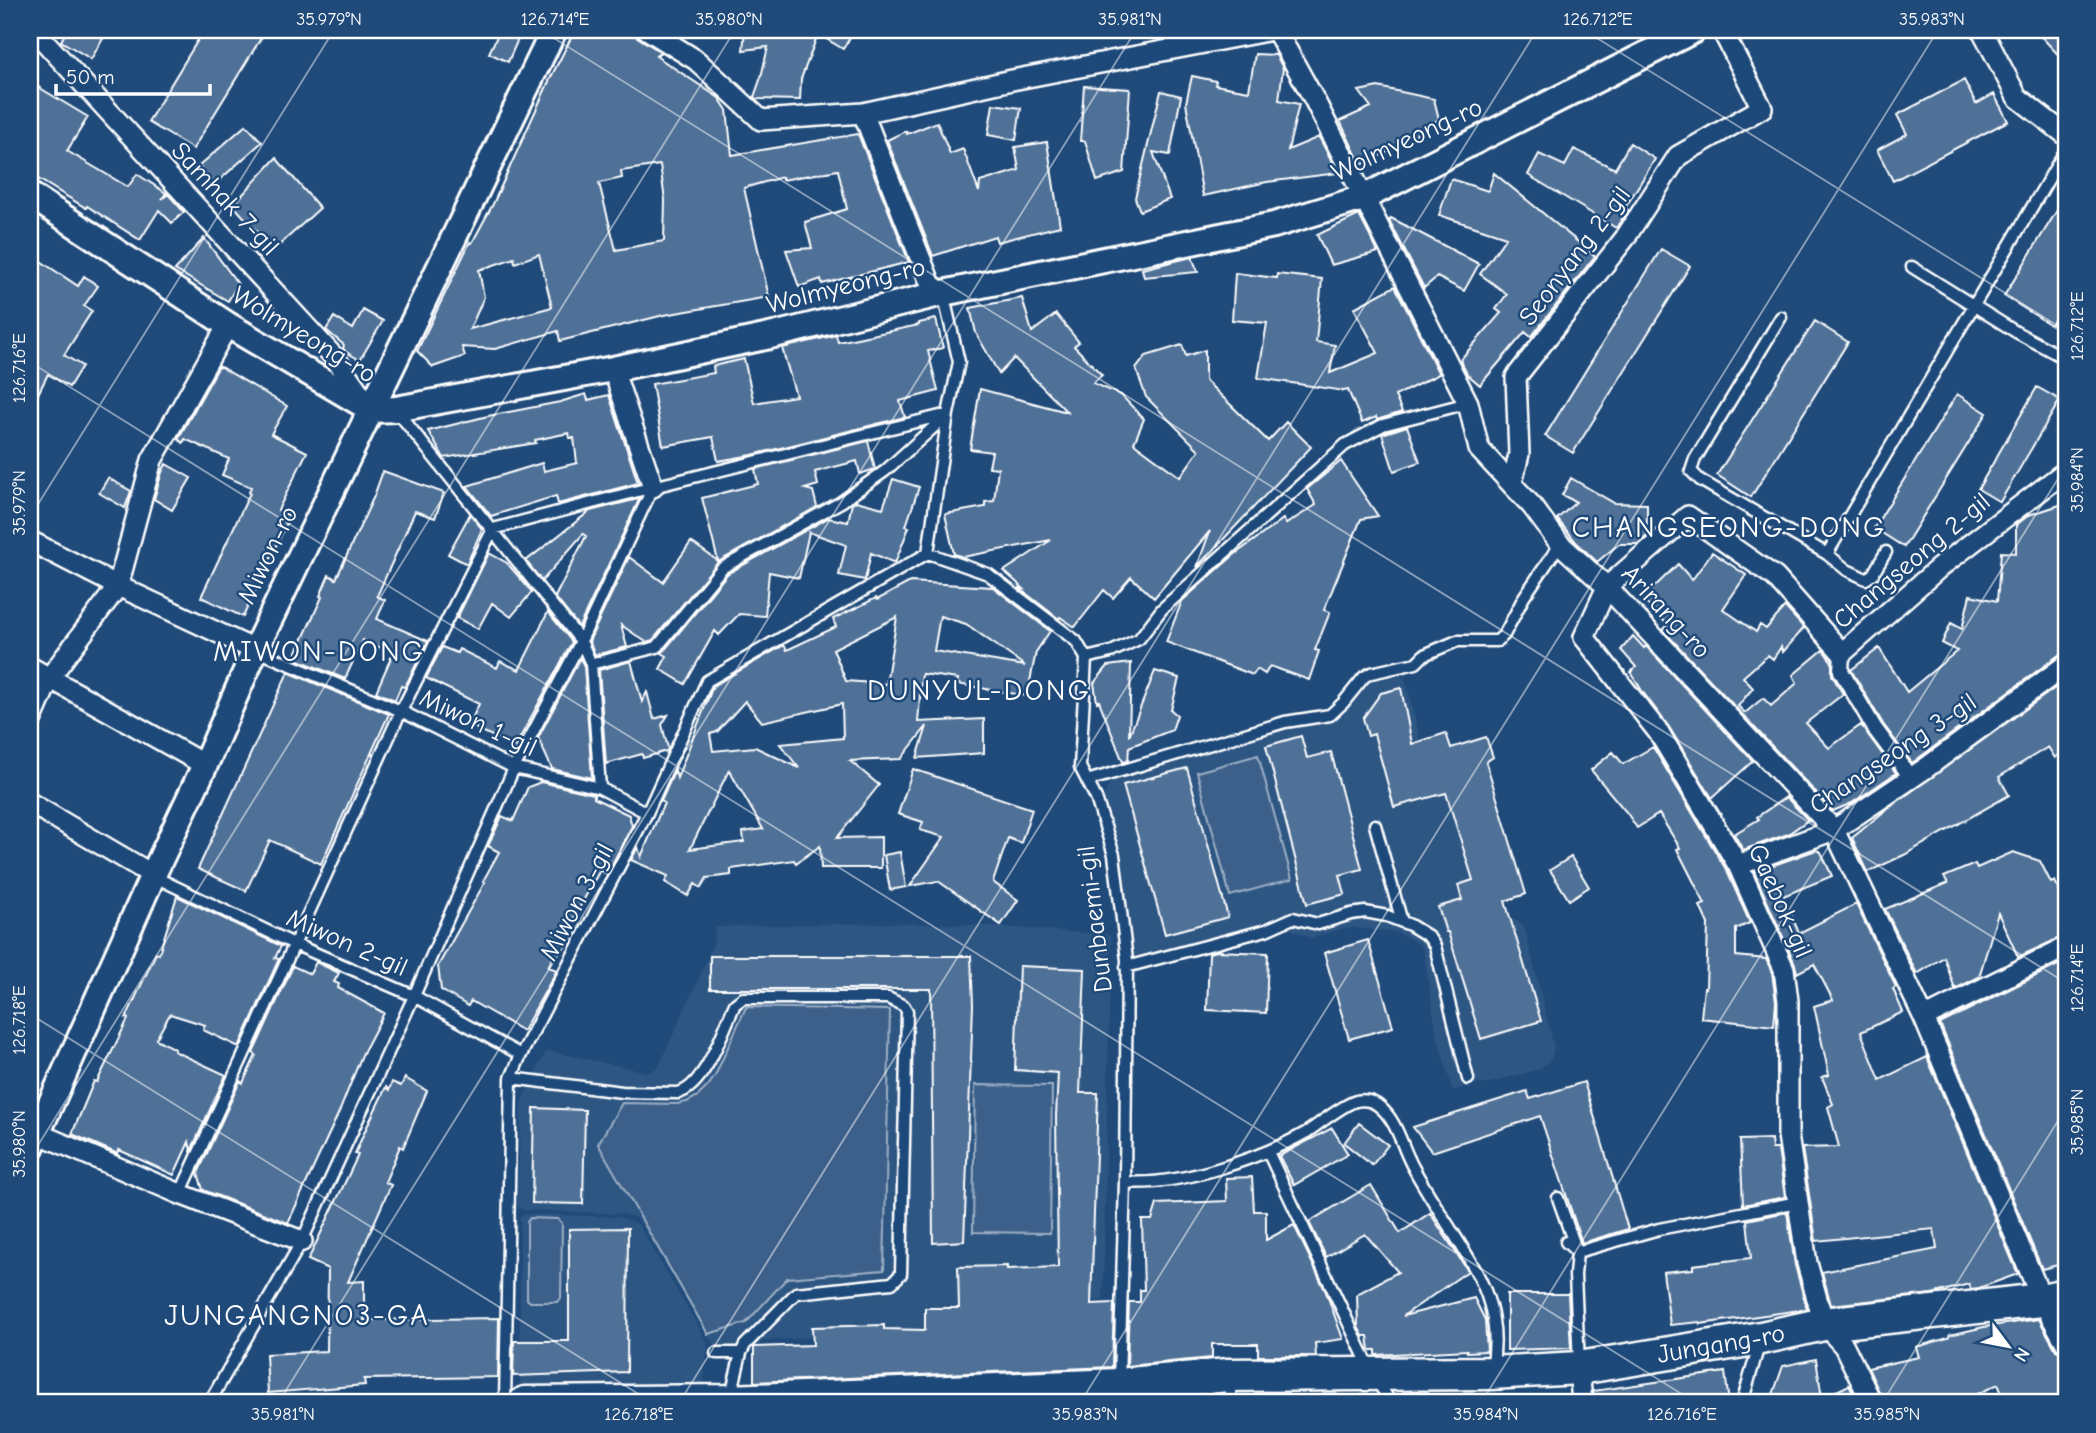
<svg xmlns="http://www.w3.org/2000/svg" width="2096" height="1433" font-family="'Comic Neue',sans-serif">
  <style>
    .built { fill: #2e5683 }
    .green { fill: #3c618b; stroke: #9eb0c5; stroke-width: 2 }
    .building { fill: #507197; stroke: #fff; stroke-width: 2; fill-rule: evenodd }
    .lines { fill: none; stroke-linecap: round; stroke-linejoin: round }
    .service-casing { stroke: #fff; stroke-width: 15 }
    .pedestrian-casing { stroke: #fff; stroke-width: 19 }
    .minor-casing { stroke: #fff; stroke-width: 24 }
    .tertiary-casing { stroke: #fff; stroke-width: 30 }
    .primary-casing { stroke: #fff; stroke-width: 37 }
    .service { stroke: #1f4a7a; stroke-width: 10 }
    .pedestrian { stroke: #1f4a7a; stroke-width: 14 }
    .minor { stroke: #1f4a7a; stroke-width: 19 }
    .tertiary { stroke: #1f4a7a; stroke-width: 24 }
    .primary { stroke: #1f4a7a; stroke-width: 32 }
    .ticks { fill: none; stroke: #fff; stroke-width: 2; stroke-opacity: 0.45 }
    .labels { text-anchor: middle; dominant-baseline: central; stroke-width: 5; stroke-linejoin: round; paint-order: stroke }
    .street-label { font-size: 26px; fill: #fff; stroke: #1f4a7a }
    .quarter-label { font-size: 30px; letter-spacing: 2px; fill: #fff; stroke: #1f4a7a }
    .neatline { fill: none; stroke: #fff; stroke-width: 2.5 }
    .ticks-label { font-size: 18px; text-anchor: middle; fill: #fff }
  </style>
  <rect width="100%" height="100%" fill="#1f4a7a"/>
  <filter id="ink" filterUnits="userSpaceOnUse"><feTurbulence type="fractalNoise" baseFrequency=".0143" numOctaves="2"/><feDisplacementMap in="SourceGraphic" scale="14" xChannelSelector="R" yChannelSelector="G"/><feConvolveMatrix kernelMatrix="1 2 1 2 8 2 1 2 1" color-interpolation-filters="sRGB"/></filter>
  <g filter="url(#ink)">
    <!-- built -->
    <path class="built" d="M1393 673 1400 674 1406 681 1429 779 1478 788 1510 916 1509 920H1517L1525 930 1554 1047 1551 1059 1540 1069 1486 1084 1471 1085 1454 1090 1452 1088 1437 1036 1423 949 1419 944 1396 932 1355 928 1340 929 1311 938 1293 930 1267 925 1252 926 1148 955 1139 956 1131 954 1116 848 1104 795 1111 781 1121 774 1240 739 1286 727 1332 720 1348 706 1367 681 1373 677Z
      M889 923 976 925 1111 935 1103 1300 1059 1303 973 1329H923L764 1341 747 1352H728L722 1351 712 1342 638 1219 623 1214 523 1210 517 1207 521 1102 545 1053 549 1051 648 1072 658 1068 706 962 714 941 715 928 730 926Z
      M523 1214 620 1217 638 1224 708 1343 701 1403H520V1217Z"/>
    <!-- green -->
    <path class="green" d="M1258 755 1292 879 1230 896 1197 772Z
      M746 1007 890 1010 884 1270 787 1278 746 1323 708 1334 598 1144 622 1103 677 1104 687 1102 698 1096 708 1086 715 1076Z
      M975 1085 1052 1086 1050 1233 973 1232Z
      M530 1218 558 1219 562 1223 561 1298 558 1302H530L527 1299V1222Z"/>
    <!-- building -->
    <path class="building" d="M67 30H108L91 59 61 41Z
      M204 30H266L193 149 148 122Z
      M500 30H522L508 62 489 53Z
      M575 30H626L661 52 656 56 719 98 727 110 732 155 858 134 909 262 822 284 821 279 799 287 786 250 812 248 805 222 847 209 838 170 782 180V177L744 188 769 297 664 315 560 341 558 331 495 349 462 347 465 356 433 367 417 351 470 242 472 243 493 204 551 77ZM660 165 665 200 664 241 616 250 599 183 622 178 621 171ZM539 254 552 307 470 329 484 297 479 270 514 258 515 263Z
      M745 30H855L843 49 818 34 801 79 800 100 756 99 754 97 761 77 768 47 743 50Z
      M2035 30H2066V63Z
      M1255 54 1276 55 1283 68 1279 100 1299 104 1288 150 1319 137 1338 173 1267 182 1203 196 1186 103 1192 76 1216 81 1215 85 1249 91Z
      M1964 80 1976 104 1994 94 2008 121 1893 181 1877 150 1907 134 1897 115Z
      M30 82 88 117 67 151 128 187 137 174 166 193 162 199 168 194 184 212 172 223 159 210 140 240 87 206 86 208 30 174Z
      M1084 86 1130 89 1124 172 1097 181 1085 141H1080Z
      M1378 87 1434 99 1439 119 1396 148 1361 165 1340 121 1371 107 1359 91Z
      M1161 91 1181 96 1170 155 1153 152 1170 199 1140 211 1135 198Z
      M993 104 1021 108 1016 140 988 135Z
      M937 122 950 154 963 149 979 192 980 182 1019 170 1015 147 1047 142 1060 226 997 242 995 236 933 256 887 140 906 131 907 134Z
      M246 125 262 142 215 184 199 166Z
      M1630 143 1655 159 1625 208 1628 210 1616 228 1528 175 1539 154 1565 166 1574 149 1615 169Z
      M276 158 320 208 274 250 233 205Z
      M1494 173 1595 256 1531 337 1525 332 1480 385 1467 374 1460 360 1501 313 1496 309 1507 294 1480 274 1506 237 1439 215 1451 179 1488 191Z
      M2066 196V301L2051 325 2004 296Z
      M1359 215 1378 252 1331 265 1317 235Z
      M1391 218 1479 264 1464 291 1437 277 1424 288 1389 220Z
      M204 238 238 284 228 301 175 270Z
      M1661 249 1690 266 1573 453 1545 436Z
      M30 254 78 286 84 276 98 286 84 306 92 311 64 355 82 366 69 387 48 374 30 410Z
      M1192 257 1198 272 1144 277 1142 269Z
      M1235 273 1277 278V274L1322 279 1316 342 1335 345 1330 373 1378 353 1354 308 1395 286 1439 374 1395 396 1402 412 1377 420 1376 417 1362 423 1348 390 1344 391 1258 378 1267 323 1232 320Z
      M1022 298 1032 332 1056 314 1079 342 1074 346 1102 375 1093 383 1121 395 1144 419 1134 443 1180 477 1199 450 1146 397 1136 369 1146 356 1182 345 1186 356 1205 350V380L1268 441 1286 422 1311 447 1197 567 1210 531 1154 598 1131 577 1113 598 1104 590 1075 627 1060 617 1059 619 1019 588 1024 589 1004 571 1051 540 963 557 954 554 945 514 985 507V502L994 501 998 468 989 467 992 452 970 449 980 389 1067 412 1014 358 999 374 976 333 970 308Z
      M363 310 383 321 360 360 346 352 343 348 344 345 326 330 334 317 353 329Z
      M936 319 943 348 928 351 938 391 900 401 905 417 752 455 718 461 713 437 663 446 652 384 714 373 713 366 744 359 754 403 796 396 782 348 836 335 838 342 919 325V323Z
      M1815 321 1848 342 1751 497 1717 475Z
      M219 366 287 406 271 434 307 452 278 510 290 516 243 617 201 597 250 493 249 492 251 487 222 475 229 459 185 439 183 443 178 439Z
      M2037 387 2060 400 2000 502 1978 489Z
      M586 394 588 400 609 395 638 483 558 504 556 496 491 516 467 486 542 463 544 471 577 463 574 438H570L569 433 535 440 536 443 444 458 428 431 488 416 560 402Z
      M1957 394 1987 413 1904 547 1874 528Z
      M1407 426 1420 462 1394 471 1382 434Z
      M868 441 875 469 860 474 857 461 815 472 818 485 805 489 813 491 817 507 718 562 653 640 646 642 621 625 627 647 595 655 589 641 629 557 663 582 691 542 718 561 702 498 758 484 755 469Z
      M1341 461 1378 516 1361 519 1324 610 1330 612 1315 650 1319 651 1309 680 1270 666 1265 674 1257 669 1253 675 1166 642 1182 601 1234 555 1283 519 1286 524 1316 505 1307 489Z
      M166 464 191 478 172 510 154 499 162 472Z
      M383 471 444 493 435 518 415 511 377 596 385 600 377 619 428 641 405 687 401 686 395 700 376 692 393 653 363 640 345 679 294 658 322 597 320 596 329 575 336 579 374 496Z
      M108 478 131 491 125 508 99 493Z
      M1571 478 1614 503 1647 504V536L1638 544H1619L1597 562 1576 542 1557 519 1576 502 1562 495Z
      M893 479 919 487 906 526 909 527 895 563 871 553 865 580 839 575 846 545 809 532 799 578 769 572 765 616 739 614 719 635 715 631 685 684 660 669 667 656 662 653 727 574 828 518 848 522 852 503 856 501 883 508Z
      M638 499 639 500 579 627 555 597 586 536 583 534 542 581 526 561 590 511Z
      M2066 503V607L2063 625H2066V653L2059 655 1912 763 1883 724 1851 670 1879 648 1907 692 1957 651 1942 643 1951 623 1962 629 1970 595 1997 601 2001 552 2016 553V525L2029 515Z
      M470 514 482 529 467 564 448 554Z
      M1712 552 1746 575 1723 609 1756 632 1760 625 1766 629 1785 607 1804 628 1783 652 1781 647 1773 659 1768 655 1743 677 1753 688 1738 706 1745 713 1763 698 1771 706 1797 683 1793 675 1823 650 1832 662V675L1843 694 1806 723 1829 748 1861 725 1896 773 1852 803 1833 811 1663 630 1668 625 1642 599 1678 564 1692 580Z
      M489 553 507 563 532 592 511 617 492 603 478 629 457 618Z
      M910 582 993 587 1050 631 1036 652 1027 696 957 684 958 679 922 674 918 722 984 719V753L917 758 927 726 901 759 850 761 879 785 837 838 881 837V868H821L820 846 796 863 794 860 731 869V875L707 878 701 888 695 884 688 896 665 882 668 876 631 860 638 847 641 857 664 803 661 801 675 770 677 778 713 686 784 645 787 650 836 627 833 619 876 598 877 600ZM940 616 966 624 1025 666 934 651ZM897 617 886 684 846 681 833 649ZM745 701 762 722 842 704 843 738 780 744 799 768 755 747 713 751 710 734 717 732ZM729 770 763 829 743 832 744 842 690 849Z
      M548 612 572 642 515 747 469 725 479 704 426 678 442 647 457 653 459 649 497 668 500 661 519 670Z
      M1633 636 1644 648 1646 646 1753 761 1712 798 1669 727 1642 691 1631 672 1636 667 1621 650Z
      M580 658 584 666 592 778 552 769 538 738Z
      M631 661 642 702 647 692 654 719 668 715 662 725 668 748 667 751 643 758 642 754 606 764 599 670Z
      M1131 663 1129 736 1155 671 1179 678 1171 710 1177 715 1172 730 1129 747 1128 761 1123 762 1099 701 1097 702 1094 683 1108 666Z
      M288 672 389 714 321 864 270 840 246 891 198 869Z
      M2066 680V750L2055 758 2048 747 1999 777 2009 795 1904 855 1868 872 1852 838 1887 809Z
      M1401 688 1412 744 1446 733 1451 748 1486 737 1493 757 1486 762 1526 894 1505 901 1541 1021 1481 1039 1448 932H1446L1438 907 1462 900 1458 885 1473 880 1446 793 1394 807 1374 734 1368 736 1363 718 1381 693Z
      M1301 736 1307 758 1331 752 1362 869 1340 875 1345 894 1307 904 1266 746Z
      M1653 747 1727 871 1750 923 1736 929V956L1766 959 1772 972 1776 1002 1774 1026 1701 1018 1704 988H1706L1708 924 1700 906 1705 904 1677 849 1680 848 1659 814 1637 828 1627 813 1591 770 1613 752 1623 764Z
      M1187 768 1228 917 1165 934 1123 785Z
      M913 769 1032 809 1021 843 1008 838 993 882 1018 900 1001 925 938 881 910 886 944 837 920 830 923 822 898 814Z
      M541 782 594 794V798L629 815 632 826 607 874 600 870 572 921 548 967 557 970 523 1031 471 1001 468 1006 441 990 438 966 485 882 483 881 499 852 488 846 502 816 513 821 528 787Z
      M1786 797 1808 820 1788 834 1743 850 1734 834 1759 819 1757 817Z
      M1816 850 1821 852 1832 876 1783 896 1799 933 1856 904 1896 987 1893 989 1903 1012 1861 1032 1880 1080 1927 1057 2018 1274 1979 1288 1971 1289 1969 1284 1932 1294 1831 1305 1822 1272 1937 1249 1934 1229 1816 1241 1802 1148 1839 1147 1828 1107 1833 1104 1822 1077 1829 1075 1814 1006 1833 1000 1814 964 1797 973 1795 964 1754 872Z
      M900 852 906 887 890 890 884 855Z
      M2013 852 2040 861 2051 883 2055 881 2066 906V935L2018 957 1998 913 1979 977 1955 989 1944 957 1917 974 1885 909 1948 883 1944 877 1975 864 1977 868Z
      M1571 857 1589 887 1569 900 1550 870Z
      M177 896 281 946 275 958 279 959 239 1047 203 1030 205 1025 170 1014 156 1039 175 1049 174 1051 226 1075 191 1151 189 1142 174 1175 119 1150 118 1154 72 1134 94 1081 97 1082 128 1019 126 1018 156 953 159 954Z
      M1368 940 1393 1027 1349 1039 1324 953Z
      M1216 951 1268 953 1266 1013 1207 1010 1209 953Z
      M710 956H971L973 1005 964 1241 933 1243 931 989H710Z
      M2066 961V1263L2042 1269 1940 1024Z
      M316 962 339 973 334 982 339 984 338 988 384 1013 362 1055 340 1110 288 1223 203 1190 198 1173 240 1081 243 1083 256 1055 253 1053 293 966 310 974Z
      M1019 966 1085 969 1080 1093H1098L1091 1304 1114 1303 1112 1367 754 1382V1347L813 1345 812 1327 884 1325V1329L925 1330V1308H959L958 1267 1007 1266V1269L1058 1267 1056 1116 1058 1073 1015 1070Z
      M405 1078 427 1091 403 1148 400 1146 385 1182 391 1185 348 1282 364 1281V1320L499 1318 498 1377 364 1379 365 1385 268 1393 266 1354 327 1351 328 1269 308 1260 358 1155 355 1154 363 1135 386 1087 389 1090 392 1082 401 1086Z
      M1584 1082 1628 1229 1582 1243 1540 1116 1432 1152 1413 1127 1527 1091 1530 1099Z
      M534 1108 585 1110 583 1204 532 1203Z
      M1359 1123 1388 1145 1372 1165 1344 1143Z
      M1332 1128 1348 1154 1294 1185 1279 1156Z
      M1771 1139 1772 1149H1778L1785 1197 1743 1205 1740 1140Z
      M1252 1177 1254 1211H1266V1240L1294 1225 1326 1292 1343 1339 1315 1343 1316 1356H1258V1344H1212V1358L1127 1366 1129 1302H1140V1290H1144L1142 1220H1152L1157 1204 1227 1201 1226 1178Z
      M1371 1185 1400 1233 1430 1213 1468 1271 1403 1316 1474 1298 1485 1320 1487 1351 1467 1352V1350L1376 1355V1350H1370L1368 1336H1363L1358 1327 1357 1294 1398 1272 1365 1234 1326 1257 1309 1222Z
      M1787 1212 1795 1265 1807 1309 1700 1324V1322L1670 1325 1663 1272 1693 1269V1265L1751 1258 1747 1220Z
      M628 1228 627 1372 513 1376 514 1341H569V1229Z
      M1507 1294H1568L1571 1348 1507 1350Z
      M2039 1319 2056 1350 2066 1355V1403H2006L1998 1384 1959 1403H1884L1868 1368 1919 1357 1916 1347 1948 1338 1950 1335 1984 1327Z
      M1816 1359 1822 1398 1849 1385 1858 1403H1770L1783 1366Z
      M1725 1372 1729 1403H1594L1593 1391Z"/>
    <g class="lines">
      <defs>
        <path id="service" d="M1912 267 2016 332 2066 359
          M1781 317 1695 459 1691 471 1700 480 1827 554 1847 570 1866 579 1873 574 1886 552
          M396 410 581 641 591 664 600 788
          M928 553 988 574 1076 641 1086 658 1080 767 1096 798 1114 855 1127 960 1125 1182 1119 1381
          M928 553 948 414 959 362 943 293
          M1827 554 2064 153
          M255 650 401 711 514 768 600 788 647 813
          M1086 658 1111 652 1139 639 1162 609 1345 445 1383 425 1468 403
          M591 664 657 647 722 568 841 502 885 471 945 417
          M1087 781 1285 722 1330 715 1343 703 1364 677 1371 673 1416 663 1424 655 1457 641H1497L1504 635 1524 597 1560 544
          M1375 825 1402 922
          M153 876 294 944 414 996 521 1055
          M1126 967 1266 930 1293 918 1318 924 1351 914 1365 912 1387 916 1410 925 1428 936 1435 946 1468 1079
          M511 1078 622 1092 678 1093C705 1087 724 1028 735 1004L743 998H888L904 1006 907 1011 901 1274 892 1283 796 1293 745 1345 741 1353 731 1396
          M1268 1152 1372 1373 1391 1403
          M1125 1182C1178 1187 1261 1158 1307 1132 1319 1124 1344 1104 1356 1101 1366 1099 1373 1101 1380 1107 1398 1122 1402 1148 1413 1167 1422 1184 1433 1201 1443 1217 1475 1268 1504 1305 1492 1369
          M180 1194 401 711 493 529 653 487 948 414
          M1558 1198 1577 1252 1575 1275 1579 1364
          M1566 1242 1577 1252 1659 1229 1798 1202
          M716 1353H741
          M1229 1379 1231 1403
          M209 1403 302 1241 414 996 514 768 581 641 653 487
          M505 1403 511 1078 521 1055 647 813 707 681 928 553
          M1742 1403 1760 1342"/>
        <path id="pedestrian" d="M1842 653 1841 671 1875 729 1911 777"/>
        <path id="minor" d="M34 30 335 358 368 405
          M648 30 696 60 761 120 863 113 1012 80 1272 30
          M1276 30 1315 101 1468 403 1479 449 1532 506 1560 544 1607 587 1834 830 1924 1018
          M1982 30 2017 97 2066 135
          M863 113 931 285 943 293
          M613 369 653 487
          M1512 483 1519 454 1516 377 1625 238 1678 156 1762 108 1722 30
          M30 541 118 586 255 650
          M30 667 205 765
          M30 723 50 677 118 586 152 460 228 325
          M30 803 153 875
          M1738 865 1834 830 1926 768 2066 665
          M2066 947 1924 1018 2042 1300 2066 1343
          M30 1130 180 1194 302 1241
          M1579 1368 1582 1403
          M1872 1403 1844 1346 1824 1324 1807 1263 1788 1135V1001L1784 969 1738 865 1659 733 1584 637 1607 587 1688 516 1775 577 1842 653 1940 567 2066 471"/>
        <path id="tertiary" d="M30 195 228 325 372 410 396 409 613 369 770 336 943 293 1274 225 1363 198 1694 30
          M30 1150 153 875 205 765 255 650 554 30"/>
        <g id="primary">
          <path id="s1" d="M525 1403 729 1401 1119 1385 1228 1375 1491 1373 1579 1368 1761 1338 1824 1324 2042 1300 2066 1295"/>
        </g>
      </defs>
      <!-- service casing -->
      <use href="#service" class="service-casing"/>
      <!-- pedestrian casing -->
      <use href="#pedestrian" class="pedestrian-casing"/>
      <!-- minor casing -->
      <use href="#minor" class="minor-casing"/>
      <!-- tertiary casing -->
      <use href="#tertiary" class="tertiary-casing"/>
      <!-- primary casing -->
      <use href="#primary" class="primary-casing"/>
      <!-- service -->
      <use href="#service" class="service"/>
      <!-- pedestrian -->
      <use href="#pedestrian" class="pedestrian"/>
      <!-- minor -->
      <use href="#minor" class="minor"/>
      <!-- tertiary -->
      <use href="#tertiary" class="tertiary"/>
      <!-- primary -->
      <use href="#primary" class="primary"/>
    </g>
  </g>
  <!-- ticks -->
  <path class="ticks" d="M541 30 2066 983M1584 30 2066 331M30 362 1696 1403M30 517 334 30M30 1014 653 1403M30 1158 735 30M278 1403 1136 30M679 1403 1537 30M1080 1403 1938 30M1481 1403 2066 466M1882 1403 2066 1108"/>
  <g class="labels">
    <!-- street labels -->
    <g class="street-label">
      <text transform="translate(1407 140) rotate(-25)">Wolmyeong-ro</text>
      <text transform="translate(225 199) rotate(47)">Samhak 7-gil</text>
      <text transform="translate(1575 256) rotate(-53)">Seonyang 2-gil</text>
      <text transform="translate(846 286) rotate(-14)">Wolmyeong-ro</text>
      <text transform="translate(304 335) rotate(31)">Wolmyeong-ro</text>
      <text transform="translate(268 555) rotate(-64)">Miwon-ro</text>
      <text transform="translate(1912 561) rotate(-40)">Changseong 2-gil</text>
      <text transform="translate(1666 612) rotate(47)">Arirang-ro</text>
      <text transform="translate(478 723) rotate(25)">Miwon 1-gil</text>
      <text transform="translate(1893 754) rotate(-34)">Changseong 3-gil</text>
      <text transform="translate(1780 901) rotate(66)">Gaebok-gil</text>
      <text transform="translate(577 902) rotate(-62)">Miwon 3-gil</text>
      <text transform="translate(1095 919) rotate(-97)">Dunbaemi-gil</text>
      <text transform="translate(347 943) rotate(24)">Miwon 2-gil</text>
      <text stroke="none"><textPath href="#s1" startOffset="1199">Jungang-ro</textPath></text>
    </g>
    <!-- quarter labels -->
    <g class="quarter-label">
      <text x="1729" y="527">CHANGSEONG-DONG</text>
      <text x="319" y="651">MIWON-DONG</text>
      <text x="979" y="690">DUNYUL-DONG</text>
      <text x="297" y="1315">JUNGANGNO3-GA</text>
    </g>
  </g>
  <!-- margin -->
  <rect width="2096" height="1433" fill="none" stroke="#1f4a7a" stroke-width="77"/>
  <!-- north arrow -->
  <g transform="translate(2008 1346) rotate(122)" stroke="#1f4a7a" stroke-width="5" paint-order="stroke">
  <path d="M0-5L12 26L0 18L-12 26Z" fill="#ffffff"/>
  <text y="-10" font-size="19" font-weight="bold" text-anchor="middle" fill="#ffffff">N</text>
  </g>
  <!-- scale -->
  <path d="M56 84v10h154v-10" fill="none" stroke="#ffffff" stroke-width="3.5"/>
  <text x="66" y="84" font-size="21" fill="#ffffff" stroke="#1f4a7a" stroke-width="5" paint-order="stroke">50 m</text>
  <rect x="38" y="38" width="2020" height="1356" class="neatline"/>
  <g class="ticks-label">
    <text x="329" y="25">35.979°N</text>
    <text x="555" y="25">126.714°E</text>
    <text x="729" y="25">35.980°N</text>
    <text x="1130" y="25">35.981°N</text>
    <text x="1598" y="25">126.712°E</text>
    <text x="1932" y="25">35.983°N</text>
    <text transform="translate(2077 326) rotate(-90)" y="6">126.712°E</text>
    <text transform="translate(19 368) rotate(-90)" y="6">126.716°E</text>
    <text transform="translate(2077 480) rotate(-90)" y="6">35.984°N</text>
    <text transform="translate(19 503) rotate(-90)" y="6">35.979°N</text>
    <text transform="translate(2077 978) rotate(-90)" y="6">126.714°E</text>
    <text transform="translate(19 1020) rotate(-90)" y="6">126.718°E</text>
    <text transform="translate(2077 1122) rotate(-90)" y="6">35.985°N</text>
    <text transform="translate(19 1144) rotate(-90)" y="6">35.980°N</text>
    <text x="283" y="1420">35.981°N</text>
    <text x="639" y="1420">126.718°E</text>
    <text x="1085" y="1420">35.983°N</text>
    <text x="1486" y="1420">35.984°N</text>
    <text x="1682" y="1420">126.716°E</text>
    <text x="1887" y="1420">35.985°N</text>
  </g>
</svg>
